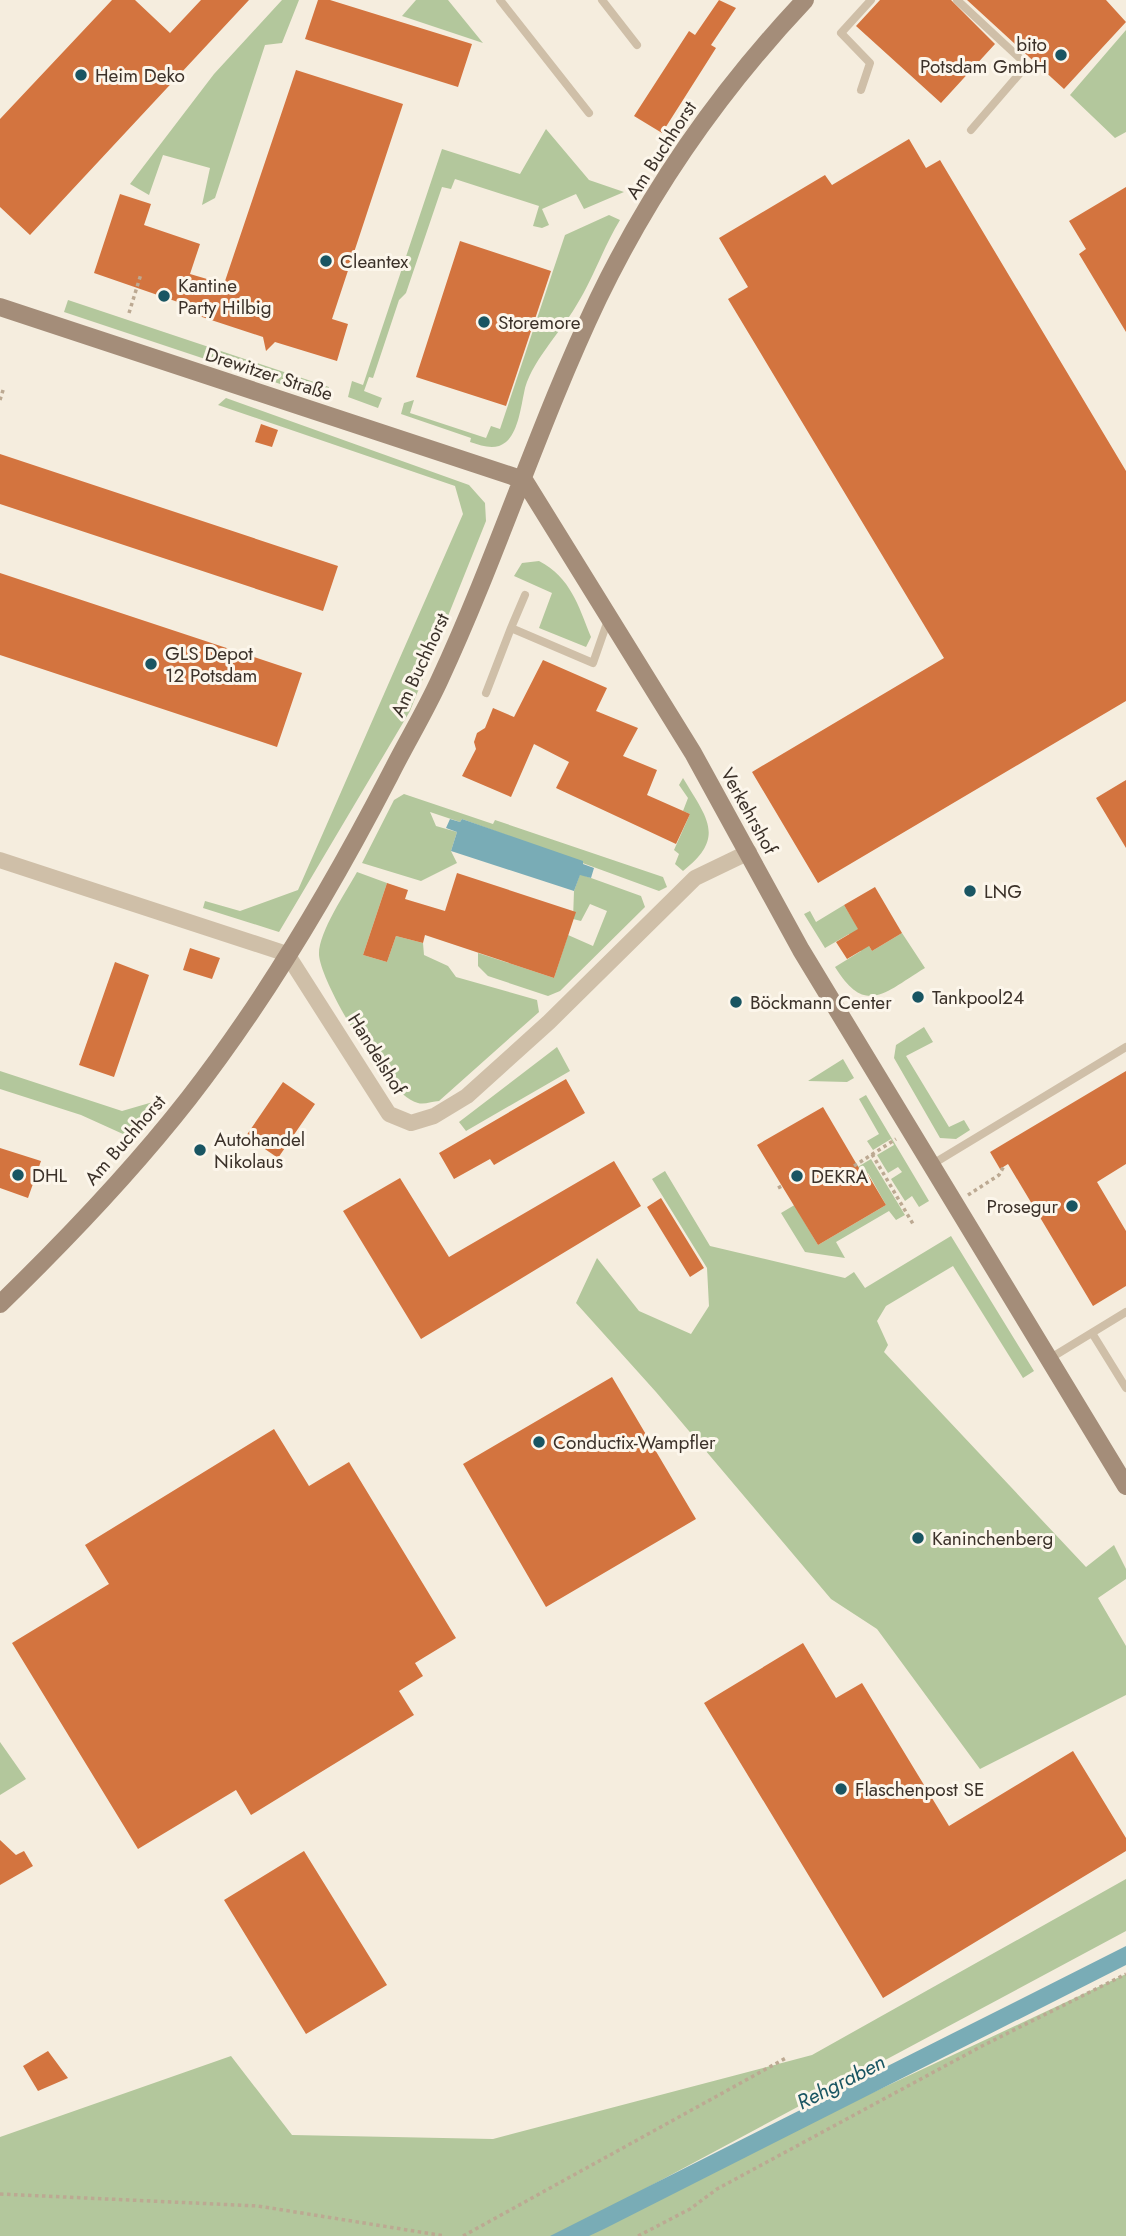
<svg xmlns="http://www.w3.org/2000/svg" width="1126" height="2236" font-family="Jost,sans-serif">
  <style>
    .green { fill: #b3c79c }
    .water { fill: #79acb6 }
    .building { fill: #d3743f }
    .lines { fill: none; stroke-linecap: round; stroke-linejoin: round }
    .path { stroke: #bca992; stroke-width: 3.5; stroke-dasharray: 3.5 3.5; stroke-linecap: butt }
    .lane { stroke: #cfbfa8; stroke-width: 8 }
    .street { stroke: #cfbfa8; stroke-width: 16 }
    .secondary { stroke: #a48d79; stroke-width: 18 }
    .poi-dot { fill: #195562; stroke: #fcf6eb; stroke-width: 2.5 }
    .labels { text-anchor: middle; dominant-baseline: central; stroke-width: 6; stroke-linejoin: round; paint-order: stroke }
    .poi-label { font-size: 19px; fill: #3b3129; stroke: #fcf6eb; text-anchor: start }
    .street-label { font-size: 19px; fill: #3b3129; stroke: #fcf6eb }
    .water-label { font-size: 21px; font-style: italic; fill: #195562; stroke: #fcf6eb }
  </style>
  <rect width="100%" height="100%" fill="#f5edde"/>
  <!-- green -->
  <path class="green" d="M282 0H299L282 43 265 45 215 198 202 205 210 168 163 155 149 195 130 184 214 74Z
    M416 0H448L483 43 402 16Z
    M1126 30V132L1115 138 1070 95Z
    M546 129 589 180 624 192 584 209 576 194 542 209 549 225 542 228 533 226 539 206 455 179 451 189 442 187 406 293 399 300 373 378 369 377 364 391 382 398 378 408 348 397 352 381 363 385 442 149 520 174Z
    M609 215 620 220C603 248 593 279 576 306 561 332 529 364 524 393 521 407 518 432 506 442 495 451 483 446 470 442L471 438 401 414 404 403 414 400 410 413 486 438 491 426 500 429 565 235Z
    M68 300 329 387 325 399 64 312Z
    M226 398 469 485 485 503 486 521 410 711 279 932 203 908 205 901 240 911 298 890 463 514 455 486 218 405Z
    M539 561C571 578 578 605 591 637L586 647 539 628 552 593 514 576 522 563Z
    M683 778C706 817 727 837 683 871L675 864 679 854 674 850 690 814 683 811 688 798 679 785Z
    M404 794 493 824 495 820 663 877 667 887 659 891 462 819 460 822 430 812 436 826 457 832 451 851 457 863 421 881 362 863 394 800Z
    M357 872 387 883 363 955 387 962 396 936 423 943 424 955 448 966 456 977 537 1000 539 1012 439 1101C433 1101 424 1105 418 1103 388 1097 321 984 319 955 318 933 346 892 357 872Z
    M580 874 641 896 645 907 560 991 548 996 488 976 478 966V953L554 978 568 935 593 946 607 911 590 904 581 921 573 919 574 891Z
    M844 905 872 951 902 933 925 968C885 992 866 1017 835 967L861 951 849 934 825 948 804 914 810 911 816 922Z
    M924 1027 933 1042 906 1056 949 1127 964 1120 970 1130 956 1139 940 1138 894 1058 896 1045Z
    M557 1047 570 1071 466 1131 459 1122Z
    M843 1059 854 1078 847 1082 808 1081Z
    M0 1071 122 1111 153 1102 146 1120 123 1134 81 1115 0 1089Z
    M866 1095 929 1201 919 1207 912 1196 905 1201 891 1179 902 1172 898 1167 888 1173 877 1155 894 1145 891 1139 873 1150 867 1141 879 1134 859 1099Z
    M871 1159 905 1215 896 1220 889 1211 836 1242 845 1258 805 1252 781 1213 825 1187 799 1213 818 1245 886 1205 868 1173 854 1181 856 1168Z
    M665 1171 710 1246 845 1278 854 1272 865 1288 951 1236 1034 1371 1023 1378 953 1266 886 1306 877 1321 888 1345 884 1352 1086 1567 1114 1545 1126 1569V1579L1098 1598 1126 1646V1695L980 1769 877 1629 831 1599 656 1392 576 1303 597 1258 639 1311 691 1334 709 1306 707 1268 652 1179Z
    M0 1742 26 1779 0 1795Z
    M1126 1879V1931L557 2236H0V2137L231 2056 292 2135 493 2139 812 2055Z
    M1126 1974V2236H566Z"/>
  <!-- water -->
  <path class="water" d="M450 819 460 822 462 819 583 861V864L594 868 591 878 580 875 574 891 451 851 457 832 446 828Z
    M1126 1946V1965L604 2229 589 2236H550Z"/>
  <!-- building -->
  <path class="building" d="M112 0H135L170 33 201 0H249L30 235 0 207V119Z
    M318 0H330L472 44 458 87 305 39Z
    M719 0 736 8 711 45 716 48 662 133 634 116 689 31 695 35Z
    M880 0H951L995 44 941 103 856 26Z
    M967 0H1106L1126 22 1064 89Z
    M296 70 403 104 332 319 348 324 337 361 275 342 266 351 263 337 199 316 201 310 94 273 120 194 151 204 144 225 200 244 190 274 224 284Z
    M909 139 926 168 940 160 1126 471V701L818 883 752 772 944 658 728 299 748 287 719 238 825 175 832 185Z
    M1126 187V332L1079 254 1086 249 1069 221Z
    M460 241 551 271 506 406 416 377Z
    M261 424 278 430 272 447 255 442Z
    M0 454 338 566 323 611 0 504Z
    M0 573 302 673 277 747 0 655Z
    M543 660 607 688 596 711 638 728 623 756 657 770 647 795 690 814 676 844 556 788 569 762 534 744 511 797 462 776 476 749 474 742 477 733 485 728 493 708 514 717Z
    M1126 780V848L1096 798Z
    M457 873 576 912 554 978 425 935 423 943 396 936 387 962 363 955 387 883 408 890 405 899 445 911Z
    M875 887 902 933 872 951 869 946 847 959 836 942 858 929 844 905Z
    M190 948 220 958 212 979 183 970Z
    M115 962 149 975 114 1077 79 1065Z
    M1126 1071V1164L1097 1182 1126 1231V1286L1093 1306 1008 1164 1000 1169 990 1152Z
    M566 1079 585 1113 494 1165 490 1159 454 1179 439 1153Z
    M283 1082 315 1104 278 1158 246 1136Z
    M823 1107 863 1175 867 1173 886 1205 818 1245 757 1145Z
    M0 1148 41 1161 28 1198 0 1188Z
    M614 1161 641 1206 421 1339 343 1211 400 1178 449 1257Z
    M661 1198 704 1268 690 1277 647 1207Z
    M612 1377 696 1519 546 1607 463 1464Z
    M274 1429 309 1486 349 1462 456 1638 415 1663 423 1676 399 1691 414 1715 251 1815 236 1790 138 1849 12 1643 109 1584 85 1545Z
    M803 1643 836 1698 862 1683 949 1826 1073 1751 1126 1838V1851L883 1998 704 1703Z
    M0 1840 16 1855 24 1851 33 1866 0 1885Z
    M304 1851 387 1985 306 2034 224 1900Z
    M48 2051 68 2078 38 2091 23 2066Z"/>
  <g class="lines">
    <!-- path -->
    <path class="path" d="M129 313 141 274
      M0 400 4 387
      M872 1154 913 1224
      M854 1166 896 1139
      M778 1188 782 1186
      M968 1195 999 1175 1004 1166
      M0 2194 258 2206 445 2236
      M463 2236 786 2058
      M638 2236 690 2209 717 2189 982 2046 1126 1974"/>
    <!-- lane -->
    <path class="lane" d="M500 0 589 113
      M602 0 637 45
      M957 0 1027 65 971 130
      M861 90 870 63 841 33 871 0
      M525 595 511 628 593 663 608 620
      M486 693 511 628
      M931 1165 1126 1047
      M1092 1333 1126 1388
      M1049 1359 1126 1312"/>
    <!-- street -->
    <path class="street" d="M0 860 287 954 389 1114 411 1123 434 1116 467 1096 549 1022 695 878 749 852"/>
    <!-- secondary -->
    <path class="secondary" d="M0 307 524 480
      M524 480 693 753 801 950 1126 1486
      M0 1304C67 1239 132 1171 189 1098 266 999 332 887 390 775 406 743 425 712 440 679 498 554 539 423 598 299 651 189 721 89 805 0"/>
  </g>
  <!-- markers -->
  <g class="poi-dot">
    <circle cx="1061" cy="55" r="7"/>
    <circle cx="81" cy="75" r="7"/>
    <circle cx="326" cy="261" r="7"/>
    <circle cx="164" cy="296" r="7"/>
    <circle cx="484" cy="322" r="7"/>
    <circle cx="151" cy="664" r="7"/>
    <circle cx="970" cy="891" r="7"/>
    <circle cx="918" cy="997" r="7"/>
    <circle cx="736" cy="1002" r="7"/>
    <circle cx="200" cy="1150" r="7"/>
    <circle cx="18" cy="1175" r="7"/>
    <circle cx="797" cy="1176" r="7"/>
    <circle cx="1072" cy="1206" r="7"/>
    <circle cx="539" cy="1442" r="7"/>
    <circle cx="918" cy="1538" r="7"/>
    <circle cx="841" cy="1789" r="7"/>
  </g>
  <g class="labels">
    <!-- poi labels -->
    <g class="poi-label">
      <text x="1047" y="44" text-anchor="end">bito<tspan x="1047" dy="22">Potsdam GmbH</tspan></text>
      <text x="95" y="75">Heim Deko</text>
      <text x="340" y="261">Cleantex</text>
      <text x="178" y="285">Kantine<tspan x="178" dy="22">Party Hilbig</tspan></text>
      <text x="498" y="322">Storemore</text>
      <text x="165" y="653">GLS Depot<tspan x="165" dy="22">12 Potsdam</tspan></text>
      <text x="984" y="891">LNG</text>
      <text x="932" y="997">Tankpool24</text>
      <text x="750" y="1002">Böckmann Center</text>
      <text x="214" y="1139">Autohandel<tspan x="214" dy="22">Nikolaus</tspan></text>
      <text x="32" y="1175">DHL</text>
      <text x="811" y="1176">DEKRA</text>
      <text x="1058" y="1206" text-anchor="end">Prosegur</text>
      <text x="553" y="1442">Conductix-Wampfler</text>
      <text x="932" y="1538">Kaninchenberg</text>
      <text x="855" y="1789">Flaschenpost SE</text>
    </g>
    <!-- street labels -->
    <g class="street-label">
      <text transform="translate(661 150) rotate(-57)">Am Buchhorst</text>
      <text transform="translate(269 374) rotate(18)">Drewitzer Straße</text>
      <text transform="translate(420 665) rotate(-65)">Am Buchhorst</text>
      <text transform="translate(749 811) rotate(61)">Verkehrshof</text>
      <text transform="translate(377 1054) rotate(58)">Handelshof</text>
      <text transform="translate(125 1140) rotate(-49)">Am Buchhorst</text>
    </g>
    <!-- water labels -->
    <g class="water-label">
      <text transform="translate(841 2082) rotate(-27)">Rehgraben</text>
    </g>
  </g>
</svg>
